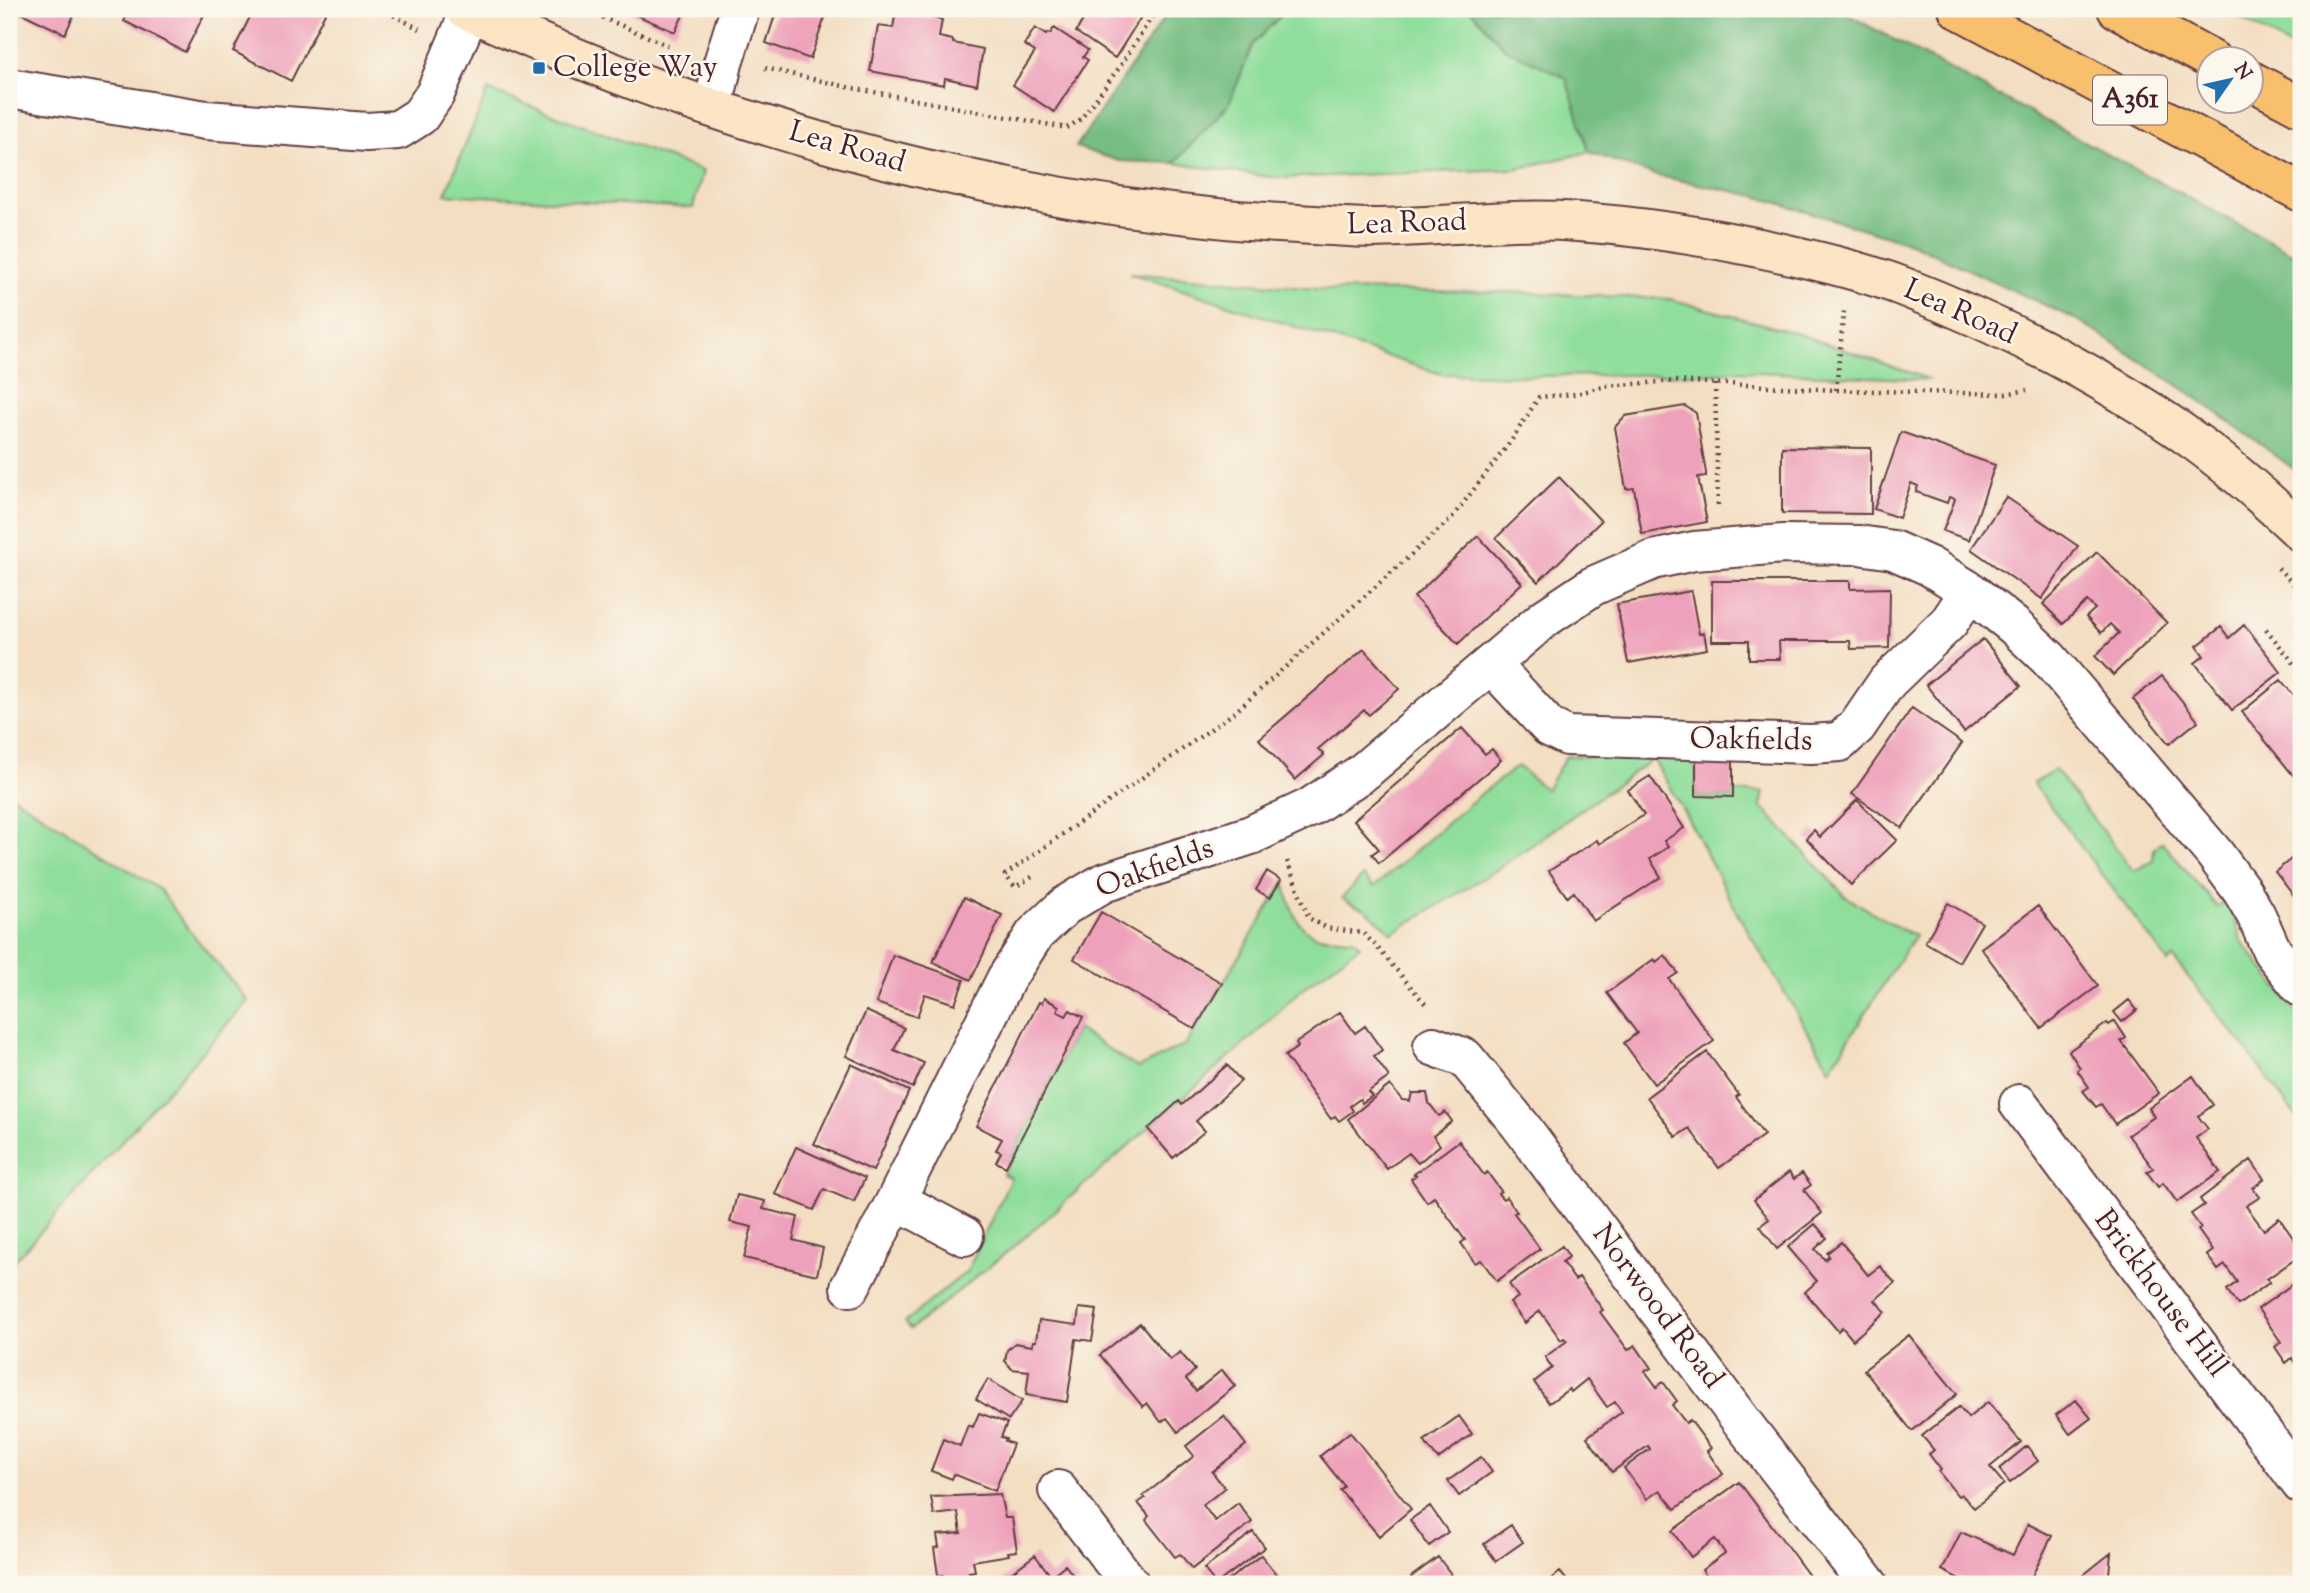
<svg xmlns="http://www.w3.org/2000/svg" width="2310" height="1593" font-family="'Sorts Mill Goudy',serif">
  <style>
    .green { fill: #90de9b; stroke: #6d7e63; stroke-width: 2 }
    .forest { fill: #74bd83; stroke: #5f6e57; stroke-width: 2 }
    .building { fill: #eea1ba }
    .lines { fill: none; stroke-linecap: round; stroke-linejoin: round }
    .street-casing { stroke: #633c42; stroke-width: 42 }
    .secondary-casing { stroke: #633c42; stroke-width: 42 }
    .highway-casing { stroke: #633c42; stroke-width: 42 }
    .path { stroke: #633c42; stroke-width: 4.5; stroke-dasharray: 2 5; stroke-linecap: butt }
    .street { stroke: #fff; stroke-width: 38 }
    .secondary { stroke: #fce5c4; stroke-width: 38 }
    .highway { stroke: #f8bf6c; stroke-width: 38 }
    .poi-dot { fill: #1f6fb2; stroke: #fbf7ec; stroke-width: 2.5 }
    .labels { text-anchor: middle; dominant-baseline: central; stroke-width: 5; stroke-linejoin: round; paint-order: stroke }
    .shield { fill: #fbf7ec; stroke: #7f6065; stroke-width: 2 }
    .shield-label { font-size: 28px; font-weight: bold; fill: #4a1f2b }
    .poi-label { font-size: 30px; fill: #4a1f2b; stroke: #fbf7ec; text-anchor: start }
    .street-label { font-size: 30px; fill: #4a1f2b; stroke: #fbf7ec }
  </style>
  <rect width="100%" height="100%" fill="#fbf7ec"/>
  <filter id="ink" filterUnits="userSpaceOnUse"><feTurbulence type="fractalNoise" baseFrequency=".0143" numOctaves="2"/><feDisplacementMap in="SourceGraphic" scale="14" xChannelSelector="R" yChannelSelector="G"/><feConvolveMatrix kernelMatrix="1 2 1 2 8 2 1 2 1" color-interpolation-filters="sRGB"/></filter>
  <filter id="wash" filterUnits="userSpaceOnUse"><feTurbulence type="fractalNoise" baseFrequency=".00686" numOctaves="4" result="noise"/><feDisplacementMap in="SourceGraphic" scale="28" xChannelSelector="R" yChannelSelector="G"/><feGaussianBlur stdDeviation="1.57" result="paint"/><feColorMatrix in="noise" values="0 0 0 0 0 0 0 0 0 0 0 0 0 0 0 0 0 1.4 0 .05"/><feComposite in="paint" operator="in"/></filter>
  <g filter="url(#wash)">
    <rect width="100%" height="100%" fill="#f3dec2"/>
    <!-- green -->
    <path class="green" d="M1287 9H1470L1504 48 1567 78 1589 152 1515 169 1277 178 1174 163 1229 104 1253 44Z
      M2225 9H2301V53Z
      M488 90 703 171 693 208 445 194Z
      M1130 273 1331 290 1510 292 1670 299 1796 333 1931 380 1736 371 1706 374 1534 376 1441 374Z
      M1566 756 1696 760V796L1732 797V792H1764L1761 806 1845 896 1901 929 1915 935 1830 1069 1739 916 1687 817 1653 759 1498 869 1392 933 1365 909 1352 904 1342 898 1363 876 1374 887 1482 793 1518 766 1546 790Z
      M2055 770 2134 871 2153 861 2154 849 2162 842 2217 907 2225 901 2234 917 2241 940 2301 1018V1123L2240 1041 2173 958 2168 962 2033 783Z
      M9 794 160 890 185 925 248 1001 9 1267Z
      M1284 882C1289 900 1294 927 1314 935 1320 938 1344 938 1353 939L1360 946 1303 988 1252 1037 1017 1244 911 1329 905 1322 967 1271 1011 1178 1003 1174 1006 1167 1077 1029 1138 1068 1186 1044Z"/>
    <!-- forest -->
    <path class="forest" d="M1170 9H1287L1253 44 1229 104 1174 163 1119 161 1076 147Z
      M1470 9H1837L2301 258V474L2197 398 2081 322 1913 244 1756 196 1654 175 1589 152 1566 78 1504 48Z"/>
    <g id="blocks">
      <!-- building -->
      <path class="building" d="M13 9H77L65 34Z
        M131 9H207L185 52 124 21Z
        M254 9H327L291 81 233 51Z
        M630 9H686L675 32 629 12Z
        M777 9H828L810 59 766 43Z
        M1067 9H1146L1115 58 1076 32 1083 20Z
        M896 10 942 20 939 37 953 40V43L983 49 977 85 945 78 944 85 870 71 878 26 893 28Z
        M1035 28 1046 35 1047 33 1050 34 1054 28 1088 50 1083 57 1088 60 1054 112 1013 85 1035 52 1024 45Z
        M1685 406 1696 413 1706 473V476L1698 477 1707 522 1642 534 1634 488 1626 489 1615 427 1625 416Z
        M1901 432 1995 465 1969 540 1943 531 1955 499 1949 497 1947 503 1933 498 1916 492 1918 486 1911 483 1899 518 1874 509Z
        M1782 447 1871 448V514L1782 513Z
        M1559 477 1601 521 1538 582 1496 538Z
        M2006 497 2078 546 2042 599 1971 549Z
        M1478 536 1522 583 1458 644 1414 597Z
        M2097 552 2167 623 2113 675 2095 656 2119 633 2110 624 2101 633 2086 617 2095 609 2087 601 2063 624 2043 604Z
        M1712 581H1850V589L1890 588 1889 648 1851 649 1850 641H1779L1780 659H1749V641H1712Z
        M1691 591 1699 634 1704 633 1707 649 1628 663 1617 604Z
        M2244 625 2281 672 2232 710 2195 663 2204 656 2197 646 2221 627 2229 638Z
        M1983 639 2021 686 1964 732 1926 685Z
        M1364 649 1399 689 1369 715 1364 710 1318 749 1324 755 1295 780 1259 739Z
        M2162 676 2198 721 2169 744 2133 699Z
        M2281 680 2301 705V785L2242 712Z
        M1912 708 1962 743 1902 828 1852 794Z
        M1462 728 1485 754 1492 749 1501 760 1379 863 1372 854 1379 849 1354 820Z
        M1696 757 1733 758V797L1696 796Z
        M1650 776 1684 828 1664 841 1668 847 1650 859 1661 877 1593 921 1574 892 1567 897 1549 871 1597 840 1599 844 1644 815 1628 790Z
        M1857 800 1897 840 1851 885 1806 838 1814 830 1820 837Z
        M2301 851V898L2298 901 2275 872Z
        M1267 871 1281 880 1270 898 1256 890Z
        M964 897 1002 915 971 980 933 962Z
        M1948 903 1982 923 1959 962 1925 942Z
        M2038 906 2098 986 2041 1028 1981 948Z
        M1101 912 1222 983 1195 1029 1074 959Z
        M893 955 964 980 955 1004 925 994 917 1017 876 1003Z
        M1665 955 1678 973 1669 979 1714 1041 1654 1084 1624 1043 1637 1033 1607 993 1654 959 1656 962Z
        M1044 998 1059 1006 1057 1011 1066 1016 1070 1010 1083 1017 1006 1167 996 1162 1001 1152 996 1150 1002 1139 976 1126 1039 1002 1042 1003Z
        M2129 1000 2137 1010 2122 1022 2114 1012Z
        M866 1011 904 1028 894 1050 924 1063 913 1088 846 1056Z
        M1340 1012 1355 1033 1365 1026 1382 1050 1374 1056 1389 1077 1368 1092 1372 1096 1362 1103 1360 1099 1350 1106 1353 1111 1339 1121 1335 1116 1331 1119 1285 1056 1298 1047 1296 1043Z
        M2115 1021 2126 1038 2121 1041 2159 1093 2115 1124 2101 1104 2096 1107 2083 1091 2089 1087 2077 1070 2080 1068 2069 1051 2107 1023 2109 1025Z
        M1707 1052 1739 1095 1736 1097 1764 1135 1719 1168 1689 1128 1676 1137 1647 1097Z
        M851 1064 909 1091 873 1171 814 1144Z
        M1227 1065 1241 1081 1196 1121 1205 1131 1173 1158 1148 1129 1179 1101 1182 1105Z
        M2193 1076 2213 1105 2198 1116 2208 1129 2196 1138 2220 1172 2177 1202 2163 1183 2158 1187 2147 1172 2153 1168 2128 1135 2154 1117 2149 1108Z
        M1390 1085 1402 1100 1410 1101 1412 1093H1427L1429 1103 1439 1116 1445 1112 1452 1121 1433 1136 1440 1145 1418 1163 1409 1153 1387 1169 1348 1119Z
        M1459 1141 1484 1175 1487 1172 1501 1191 1498 1193 1500 1196 1503 1199 1506 1197 1517 1212 1514 1213 1540 1249 1497 1281 1481 1260 1475 1263 1461 1243 1465 1240 1434 1197 1427 1202 1411 1179 1416 1175 1414 1174Z
        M796 1147 865 1178 854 1202 824 1189 814 1210 775 1194Z
        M2251 1160 2264 1179 2253 1188 2260 1197 2246 1206 2264 1230 2279 1218 2301 1249V1255L2267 1279 2270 1282 2238 1305 2227 1290 2237 1282 2225 1265 2218 1270 2207 1255 2213 1251 2198 1230 2201 1228 2191 1214 2204 1205 2200 1199Z
        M1789 1172 1794 1179 1802 1173 1811 1185 1804 1190 1822 1213 1777 1249 1760 1226 1769 1219 1754 1200Z
        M737 1195 765 1201 763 1209 798 1217 793 1240 823 1248 817 1275 744 1258 752 1227 730 1222Z
        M1815 1224 1827 1238 1815 1249 1825 1260 1829 1256 1827 1253 1841 1242 1868 1275 1880 1266 1895 1283 1875 1300 1885 1312 1853 1340 1842 1327 1838 1331 1805 1292 1817 1281 1788 1247Z
        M1562 1246 1569 1257 1562 1262 1575 1280 1579 1277 1603 1310 1600 1312 1628 1350 1635 1345 1651 1368 1645 1371 1657 1387 1663 1382 1677 1401 1672 1405 1686 1423 1690 1420 1711 1448 1707 1451 1723 1474 1675 1509 1660 1490 1647 1499 1624 1468 1650 1449 1648 1446 1612 1472 1587 1437 1622 1412 1615 1402 1607 1407 1587 1379 1571 1392 1569 1389 1549 1403 1534 1382 1552 1368 1545 1357 1567 1341 1564 1338 1561 1340 1540 1311 1525 1323 1510 1303 1518 1297 1509 1284Z
        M2301 1278V1371L2292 1358 2286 1363 2275 1347 2281 1342 2258 1309Z
        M1079 1308 1097 1310 1092 1341 1076 1339 1067 1402 1026 1395 1029 1371 1012 1369 1005 1361 1007 1350 1015 1343 1032 1346 1033 1341H1036L1039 1320 1077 1325Z
        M1140 1323 1170 1360 1180 1352 1195 1370 1186 1379 1196 1391 1222 1370 1235 1386 1178 1432 1167 1418 1161 1422 1147 1403 1143 1407 1100 1355Z
        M1909 1335 1957 1394 1912 1431 1864 1370Z
        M988 1379 1022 1401 1009 1420 976 1399Z
        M2076 1400 2091 1418 2070 1434 2056 1415Z
        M1988 1402 2021 1442 1990 1467 2004 1484 1974 1508 1961 1494 1958 1496 1939 1472 1941 1470 1929 1454 1934 1450 1922 1436 1959 1407 1968 1418Z
        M979 1413 1007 1423 1001 1437 1006 1439 1005 1441 1013 1444 995 1491 954 1474 952 1479 931 1471 943 1439 960 1446 968 1425 973 1427Z
        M1224 1416 1246 1445 1212 1472 1225 1488 1203 1505 1215 1521 1238 1503 1252 1522 1192 1569 1180 1554 1175 1557 1146 1520 1149 1516 1138 1503 1145 1498 1143 1496 1194 1456 1186 1446Z
        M1459 1416 1472 1434 1438 1459 1424 1441Z
        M1350 1432 1411 1509 1379 1536 1340 1490 1344 1486 1320 1456Z
        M2027 1446 2038 1461 2010 1483 1999 1469Z
        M1481 1457 1492 1472 1459 1496 1448 1481Z
        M1739 1482 1779 1535 1815 1584H1712L1702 1570 1725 1553 1715 1539 1691 1557 1672 1531Z
        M1000 1494 1005 1518H1012L1017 1551 1008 1552 1009 1555 973 1561 975 1571 969 1572 970 1575 972 1573 980 1584H944L943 1575H938L934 1548 939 1547 937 1535 961 1533 958 1512 934 1515 931 1497Z
        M1430 1506 1448 1532 1429 1546 1410 1520Z
        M2028 1524 2052 1536 2028 1584H1968V1583L1942 1570 1961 1532 2013 1555Z
        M1511 1525 1523 1542 1496 1561 1484 1544Z
        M1253 1532 1265 1547 1216 1584 1204 1569Z
        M2111 1553 2108 1584H2072Z
        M1035 1555 1051 1576 1065 1565 1080 1584H999L1004 1581 1003 1579Z
        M1261 1555 1284 1584H1223Z
        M1438 1557 1451 1574 1438 1584H1416L1411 1577Z
        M1560 1572 1570 1584H1544Z"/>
    </g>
  </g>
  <g filter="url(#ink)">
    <use href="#blocks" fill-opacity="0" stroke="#633c42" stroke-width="2"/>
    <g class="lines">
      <defs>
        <path id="street" d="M9 88 206 120 367 132 398 130 420 116 435 94 470 11
          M713 107 723 63 740 9
          M1491 664 1549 727 1567 736 1811 744 1840 742 1857 726 1887 682 1949 622 1970 591
          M1433 1046 1465 1058 1520 1125 1742 1422 1868 1584
          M2019 1104 2301 1484
          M896 1200 964 1236
          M850 1287 896 1200 1006 979 1035 934 1065 906 1103 883 1251 835 1309 808 1362 773 1545 618 1593 586 1653 560 1694 551 1784 544 1859 545 1893 550 1929 566 1970 591 2014 626 2049 659 2214 853 2242 891 2256 915 2272 951 2301 987
          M1058 1490 1130 1584"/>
        <path id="secondary" d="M465 9C704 121 963 193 1226 219 1255 222 1285 223 1314 225 1333 226 1353 228 1373 228 1441 227 1509 217 1578 222 1653 227 1727 240 1800 257 1835 265 1871 274 1904 287 2006 327 2108 379 2197 443 2234 470 2268 501 2301 532"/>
        <path id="highway" d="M1958 9 2301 192
          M2117 9 2212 60
          M2250 80 2301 107"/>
      </defs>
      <!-- street casing -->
      <use href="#street" class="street-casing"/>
      <!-- secondary casing -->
      <use href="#secondary" class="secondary-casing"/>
      <!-- highway casing -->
      <use href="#highway" class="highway-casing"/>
      <!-- path -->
      <path class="path" d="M381 9 420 29
        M583 9 669 46
        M765 68 852 88 1067 128 1081 119 1119 68 1157 9
        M1715 384 1718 510
        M1836 390 1844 311
        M2278 568 2301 592
        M2266 629 2301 672
        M1287 861 1309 918 1327 928 1363 933 1377 947 1427 1006
        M1032 877 1015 887 1005 875 1235 712 1451 519 1511 441 1539 397 1576 394 1605 386 1675 381 1836 390 2005 394 2027 390"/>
      <!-- street -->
      <use href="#street" class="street"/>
      <!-- secondary -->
      <use href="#secondary" class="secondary"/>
      <!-- highway -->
      <use href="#highway" class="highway"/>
    </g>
  </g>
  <!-- markers -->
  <rect class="poi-dot" x="532" y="61" width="14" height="14" rx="3.5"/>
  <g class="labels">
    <!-- shield labels -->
    <rect class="shield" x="2093" y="75.5" width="74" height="49" rx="5"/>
    <g class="shield-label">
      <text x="2130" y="100">A361</text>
    </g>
    <!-- poi labels -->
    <g class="poi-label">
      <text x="553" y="68">College Way</text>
    </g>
    <!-- street labels -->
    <g class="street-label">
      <text transform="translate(847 148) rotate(16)">Lea Road</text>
      <text transform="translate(1407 224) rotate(-2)">Lea Road</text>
      <text transform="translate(1960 313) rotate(24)">Lea Road</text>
      <text transform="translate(1751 741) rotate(1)">Oakfields</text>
      <text transform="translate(1155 869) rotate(-20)">Oakfields</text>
      <text transform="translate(2160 1294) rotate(53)">Brickhouse Hill</text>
      <text transform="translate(1657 1307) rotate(53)">Norwood Road</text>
    </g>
  </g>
  <!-- margin -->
  <rect width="2310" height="1593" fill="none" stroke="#fbf7ec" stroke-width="35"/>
  <!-- north arrow -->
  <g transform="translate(2230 80) rotate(56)"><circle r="33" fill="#fbf7ec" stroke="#b4a19f" stroke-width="2"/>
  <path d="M0-5L12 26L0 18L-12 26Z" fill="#1f6fb2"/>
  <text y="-10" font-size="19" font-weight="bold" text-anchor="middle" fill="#4a1f2b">N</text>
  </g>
</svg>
